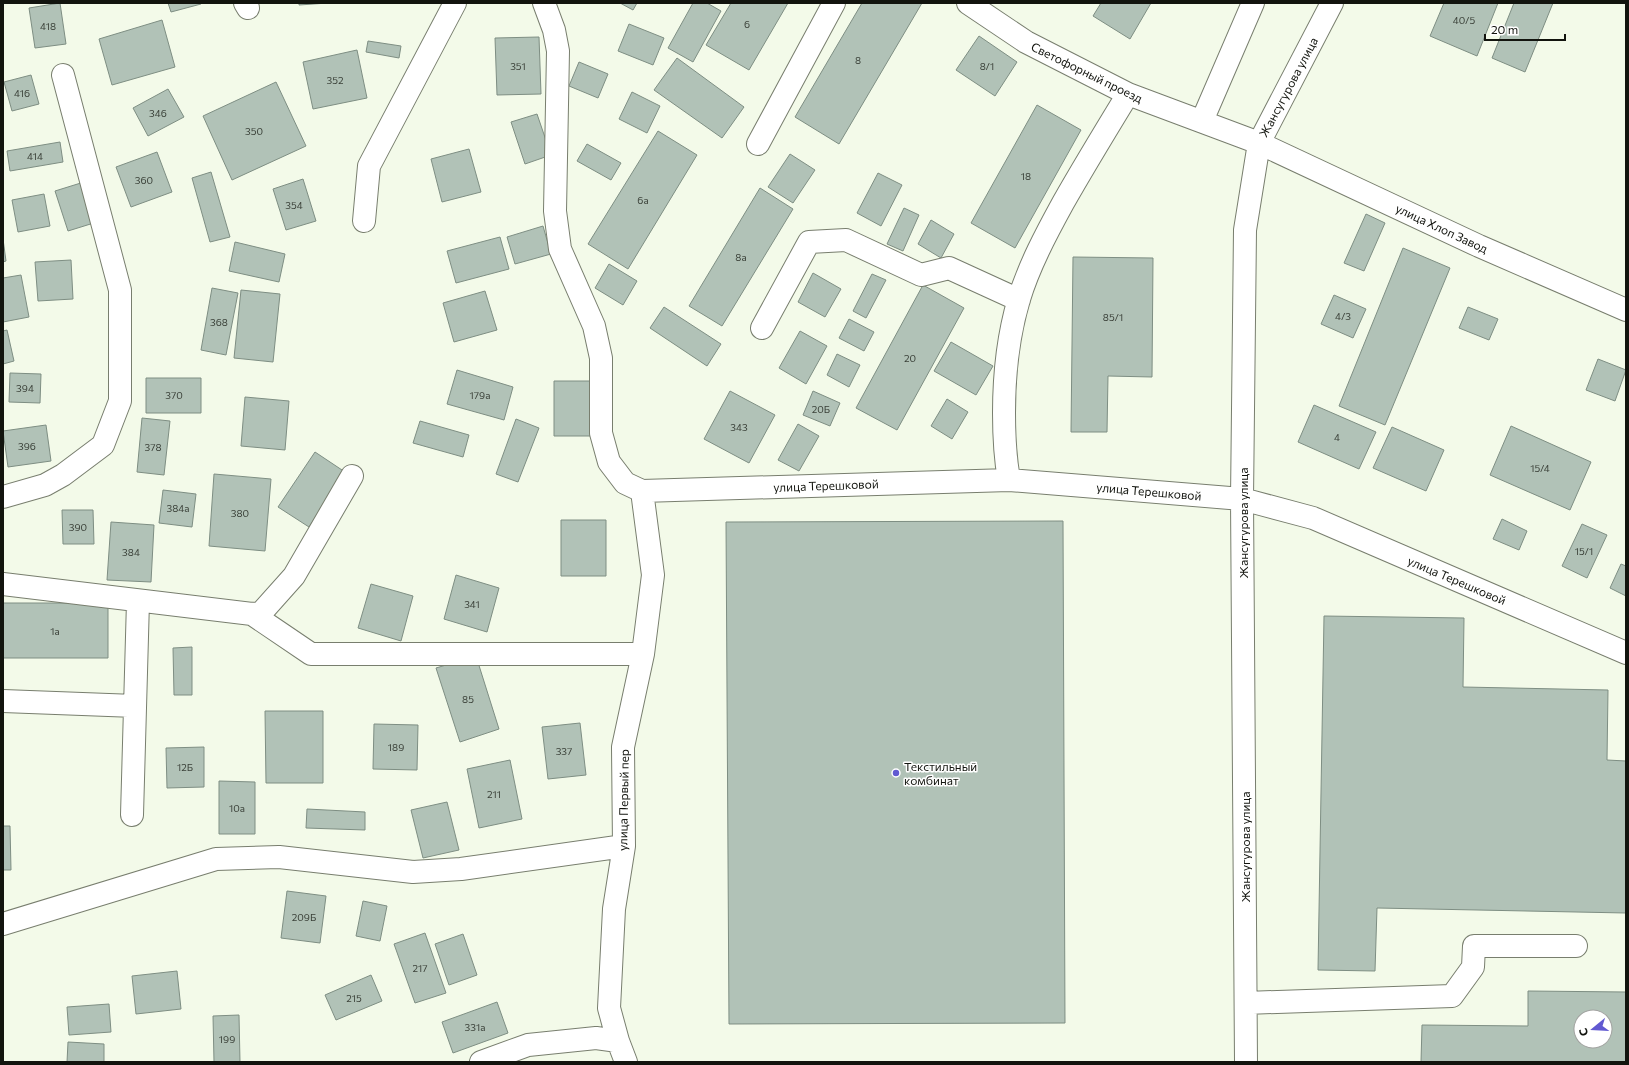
<svg xmlns="http://www.w3.org/2000/svg" width="1629" height="1065" font-family="Commissioner,sans-serif">
  <style>
    .building { fill: #b1c2b7; stroke: #7e8e83; fill-rule: evenodd }
    .lines { fill: none; stroke-linecap: round; stroke-linejoin: round }
    .minor-casing { stroke: #787e6e; stroke-width: 24 }
    .minor { stroke: #fff; stroke-width: 22 }
    .poi-dot { fill: #6159d1; stroke: #fff; stroke-width: 1.5 }
    .labels { text-anchor: middle; dominant-baseline: central; stroke-width: 3; stroke-linejoin: round; paint-order: stroke }
    .number-label { font-size: 10px; fill: #3a4038 }
    .street-label { font-size: 12px; fill: #12140e; stroke: #fff }
    .poi-label { font-size: 12px; fill: #12140e; stroke: #fff; text-anchor: start }
  </style>
  <rect width="100%" height="100%" fill="#f3fae9"/>
  <!-- building -->
  <path class="building" d="M60 3 66 44 35 48 29 8Z
    M168 3H200L201 4 171 12Z
    M299 3H328L299 5Z
    M620 3H637L633 10Z
    M693 3H707L721 11 693 62 668 48Z
    M731 3H788L749 70 706 45Z
    M862 3H922L839 144 795 117Z
    M1101 3H1151L1130 39 1093 16Z
    M1444 3H1498L1477 56 1430 36Z
    M1514 3H1553L1525 72 1492 58Z
    M162 20 175 67 112 85 99 39Z
    M629 24 664 38 653 65 618 51Z
    M979 36 1017 62 995 96 956 70Z
    M539 37 541 94 497 95 495 38Z
    M368 41 401 46 399 58 366 52Z
    M357 50 367 98 313 109 303 62Z
    M677 58 744 107 722 138 654 90Z
    M579 62 608 74 598 98 569 86Z
    M31 75 39 104 12 111 4 82Z
    M276 82 306 146 232 180 203 116Z
    M168 89 184 117 148 136 133 108Z
    M632 92 660 106 647 133 619 119Z
    M1037 105 1081 130 1015 248 971 223Z
    M537 114 551 155 525 164 511 122Z
    M658 131 697 155 628 269 588 244Z
    M60 142 63 162 10 171 7 151Z
    M587 144 621 163 611 180 577 161Z
    M469 149 481 192 442 202 431 159Z
    M157 152 172 192 131 207 116 167Z
    M790 154 815 170 793 203 768 187Z
    M211 172 230 237 210 242 192 178Z
    M878 173 902 185 881 226 857 213Z
    M303 179 316 221 286 230 273 189Z
    M84 182 97 222 68 231 55 191Z
    M760 188 793 209 722 326 689 306Z
    M44 194 50 226 18 232 12 200Z
    M904 208 919 215 903 251 887 244Z
    M1366 214 1385 223 1364 271 1344 263Z
    M931 220 954 234 941 258 918 244Z
    M543 226 551 254 515 264 507 237Z
    M500 237 509 269 456 283 447 251Z
    M3 239 6 261 3 262Z
    M235 242 285 254 279 282 229 271Z
    M1403 248 1450 268 1385 425 1339 406Z
    M1073 257 1153 258 1152 377 1108 376 1107 432H1071Z
    M71 260 73 299 38 301 35 262Z
    M609 264 637 281 623 305 595 288Z
    M813 273 841 289 825 317 798 302Z
    M872 274 886 280 866 318 853 311Z
    M21 275 29 317 3 322V278Z
    M923 285 964 308 897 430 856 408Z
    M212 288 238 293 226 355 201 350Z
    M241 290 280 294 273 362 234 358Z
    M485 291 497 330 454 342 443 303Z
    M1334 295 1366 309 1353 338 1321 324Z
    M664 307 721 344 707 366 650 328Z
    M1468 307 1498 319 1489 340 1459 328Z
    M849 319 874 332 864 351 839 338Z
    M7 330 14 361 3 364V331Z
    M800 331 827 346 806 384 779 368Z
    M951 342 993 366 976 395 934 371Z
    M837 354 860 365 849 387 827 375Z
    M1598 359 1626 370 1615 401 1586 390Z
    M457 370 513 387 504 420 447 404Z
    M10 373 41 374 40 403 9 402Z
    M146 378H201V413H146Z
    M554 381H594L595 436H554Z
    M730 391 775 415 749 463 704 439Z
    M813 391 840 403 830 426 803 415Z
    M245 397 289 401 285 450 241 446Z
    M947 399 968 412 952 439 931 426Z
    M1314 405 1376 432 1359 469 1298 442Z
    M142 418 170 421 164 475 137 472Z
    M516 419 539 428 518 482 496 474Z
    M420 421 469 435 463 457 413 443Z
    M798 424 819 436 799 471 778 460Z
    M46 425 51 461 8 467 3 431Z
    M1511 426 1591 462 1570 510 1490 475Z
    M1392 427 1444 450 1426 491 1373 468Z
    M315 452 345 472 309 527 278 507Z
    M214 474 271 479 265 551 209 546Z
    M163 490 196 494 192 527 159 523Z
    M62 510H93L94 544H63Z
    M1502 519 1527 531 1519 550 1493 539Z
    M561 520H606V576H561Z
    M1063 521 1065 1023 729 1024 726 522Z
    M111 522 154 525 151 582 107 580Z
    M1582 524 1607 535 1587 578 1562 566Z
    M1621 564 1626 566V596L1610 588Z
    M456 575 499 588 487 632 444 619Z
    M371 584 413 596 401 641 358 628Z
    M3 603H108V658H3Z
    M1324 616 1464 618 1463 687 1608 690 1607 760 1626 761V913L1377 908 1375 971 1318 970Z
    M192 647V695H174L173 648Z
    M476 656 499 729 460 742 436 668Z
    M265 711H323V783H266Z
    M580 723 586 775 548 779 542 727Z
    M374 724 418 725 417 770 373 769Z
    M204 747V787L167 788 166 748Z
    M510 760 522 819 479 828 467 769Z
    M219 781 255 782V834H219Z
    M447 802 459 850 423 858 411 810Z
    M307 809 365 812V830L306 828Z
    M3 826H10L11 870H3Z
    M287 891 326 896 320 943 281 938Z
    M363 901 387 906 380 941 356 936Z
    M425 933 446 993 415 1003 394 944Z
    M463 934 477 975 449 985 435 944Z
    M177 971 181 1009 136 1014 132 976Z
    M371 975 382 1001 336 1020 325 995Z
    M1528 991 1626 992V1062H1421L1422 1025 1528 1026ZM1581 1017H1605V1041H1581Z
    M497 1002 508 1033 453 1053 442 1022Z
    M109 1004 111 1032 69 1035 67 1007Z
    M239 1015 240 1062H214L213 1016Z
    M68 1042 104 1044V1062H67Z"/>
  <g class="lines">
    <defs>
      <path id="minor" d="M245 3 248 8
        M544 3 554 30 558 51 555 211 560 249 594 326 601 358V433L609 462 625 483 642 491 1009 480 1242 499 1313 518 1626 653
        M968 3 1026 42 1128 94 1259 143 1479 246 1626 310
        M1202 121 1253 3
        M758 144 834 3
        M364 221 369 166 455 3
        M762 328 809 242 846 240 921 275 949 268 1019 300
        M1009 480C1005 457 1004 436 1004 413 1004 376 1008 336 1019 299 1029 266 1046 234 1063 203 1084 166 1106 130 1128 94
        M3 497 45 485 63 475 103 445 120 401V290L63 75
        M3 584 252 614 261 613 294 576 352 476
        M252 614 311 654H643
        M3 701 135 706
        M132 815 138 601
        M3 924 216 859 279 857 413 872 461 869 624 846
        M1246 1003 1452 996 1473 967 1474 946H1576
        M481 1062 528 1045 596 1038 618 1041
        M626 1062 618 1041 609 1008 614 909 624 846 623 747 643 654 653 575 642 491
        M1246 1062 1242 499 1245 230 1259 143 1332 3"/>
    </defs>
    <!-- minor casing -->
    <use href="#minor" class="minor-casing"/>
    <!-- minor -->
    <use href="#minor" class="minor"/>
  </g>
  <!-- markers -->
  <circle class="poi-dot" cx="896" cy="773" r="4"/>
  <g class="labels">
    <!-- number labels -->
    <g class="number-label">
      <text x="1464" y="20">40/5</text>
      <text x="747" y="24">6</text>
      <text x="48" y="26">418</text>
      <text x="858" y="60">8</text>
      <text x="518" y="66">351</text>
      <text x="987" y="66">8/1</text>
      <text x="335" y="80">352</text>
      <text x="22" y="93">416</text>
      <text x="158" y="113">346</text>
      <text x="254" y="131">350</text>
      <text x="35" y="156">414</text>
      <text x="1026" y="176">18</text>
      <text x="144" y="180">360</text>
      <text x="643" y="200">6а</text>
      <text x="294" y="205">354</text>
      <text x="741" y="257">8а</text>
      <text x="1343" y="316">4/3</text>
      <text x="1113" y="317">85/1</text>
      <text x="219" y="322">368</text>
      <text x="910" y="358">20</text>
      <text x="25" y="388">394</text>
      <text x="174" y="395">370</text>
      <text x="480" y="395">179а</text>
      <text x="821" y="409">20Б</text>
      <text x="739" y="427">343</text>
      <text x="1337" y="437">4</text>
      <text x="27" y="446">396</text>
      <text x="153" y="447">378</text>
      <text x="1540" y="468">15/4</text>
      <text x="178" y="508">384а</text>
      <text x="240" y="513">380</text>
      <text x="78" y="527">390</text>
      <text x="1584" y="551">15/1</text>
      <text x="131" y="552">384</text>
      <text x="472" y="604">341</text>
      <text x="55" y="631">1а</text>
      <text x="468" y="699">85</text>
      <text x="396" y="747">189</text>
      <text x="564" y="751">337</text>
      <text x="185" y="767">12Б</text>
      <text x="494" y="794">211</text>
      <text x="237" y="808">10а</text>
      <text x="304" y="917">209Б</text>
      <text x="420" y="968">217</text>
      <text x="354" y="998">215</text>
      <text x="475" y="1027">331а</text>
      <text x="227" y="1039">199</text>
    </g>
    <!-- street labels -->
    <g class="street-label">
      <text transform="translate(1087 72) rotate(26)">Светофорный проезд</text>
      <text transform="translate(1288 87) rotate(-62)">Жансугурова улица</text>
      <text transform="translate(1442 228) rotate(25)">улица Хлоп Завод</text>
      <text transform="translate(826 485) rotate(-2)">улица Терешковой</text>
      <text transform="translate(1149 491) rotate(5)">улица Терешковой</text>
      <text transform="translate(1243 523) rotate(-90)">Жансугурова улица</text>
      <text transform="translate(1457 580) rotate(23)">улица Терешковой</text>
      <text transform="translate(623 800) rotate(-89)">улица Первый пер</text>
      <text transform="translate(1245 847) rotate(-90)">Жансугурова улица</text>
    </g>
    <!-- poi labels -->
    <g class="poi-label">
      <text x="904" y="766">Текстильный<tspan x="904" dy="14">комбинат</tspan></text>
    </g>
  </g>
  <!-- border -->
  <rect width="1629" height="1065" fill="none" stroke="#12140e" stroke-width="8"/>
  <!-- north arrow -->
  <g transform="translate(1593 1029) rotate(252)"><circle r="19" fill="#ffffff" stroke="#a0a19f"/>
  <path d="M0-3L7 15L0 10L-7 15Z" fill="#6159d1"/>
  <text y="-6" font-size="11" font-weight="bold" text-anchor="middle" fill="#12140e">С</text>
  </g>
  <!-- scale -->
  <path d="M1485 34v6h80v-6" fill="none" stroke="#12140e" stroke-width="2"/>
  <text x="1491" y="34" font-size="12" fill="#12140e" stroke="#ffffff" stroke-width="3" paint-order="stroke">20 m</text>
</svg>
